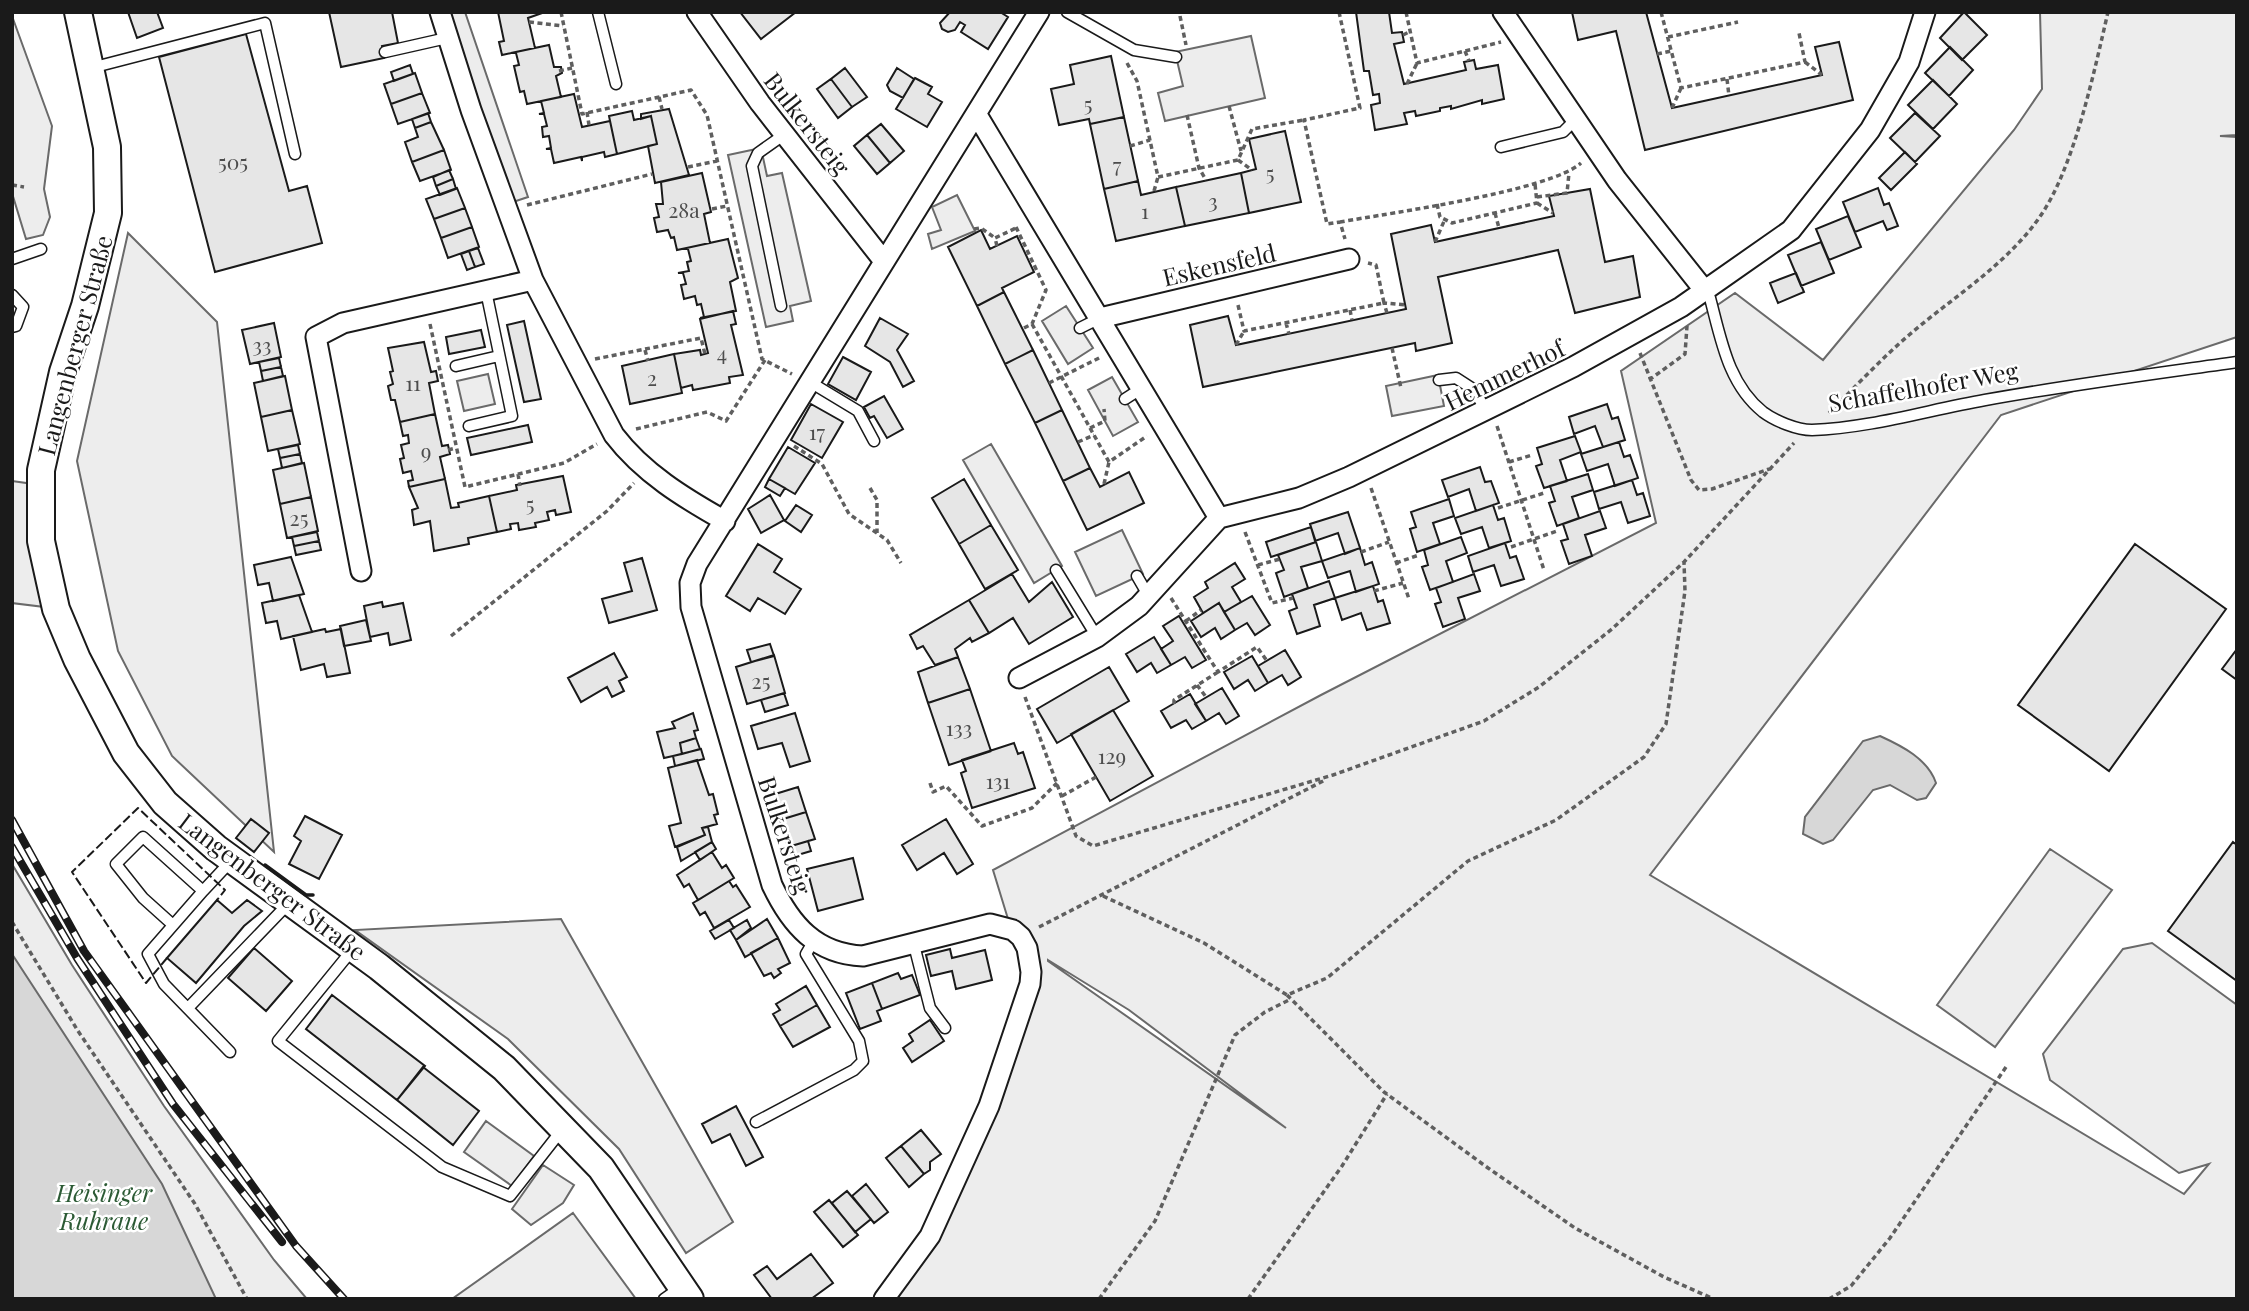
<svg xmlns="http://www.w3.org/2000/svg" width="2249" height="1311" font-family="'Playfair Display',serif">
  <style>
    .built { fill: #ededed; stroke: #6a6a6a; stroke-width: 2; fill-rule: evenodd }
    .water { fill: #d7d7d7; stroke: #6a6a6a; stroke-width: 2 }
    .building { fill: #e6e6e6; stroke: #1a1a1a; stroke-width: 2 }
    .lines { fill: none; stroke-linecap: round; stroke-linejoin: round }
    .lane-casing { stroke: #1a1a1a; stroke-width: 13 }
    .street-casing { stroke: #1a1a1a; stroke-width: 23 }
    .secondary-casing { stroke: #1a1a1a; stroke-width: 30 }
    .path { stroke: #5f5f5f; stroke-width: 3.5; stroke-dasharray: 5 3.5; stroke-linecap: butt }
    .lane { stroke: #fff; stroke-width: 10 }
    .street { stroke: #fff; stroke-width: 19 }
    .secondary { stroke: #fff; stroke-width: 26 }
    .rail-casing { stroke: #1a1a1a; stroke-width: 8 }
    .rail { stroke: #fff; stroke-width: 5; stroke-dasharray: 16; stroke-linecap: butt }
    .fence { stroke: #1a1a1a; stroke-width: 2; stroke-dasharray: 9 3.5; stroke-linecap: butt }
    .wall { stroke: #1a1a1a; stroke-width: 3.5 }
    .labels { text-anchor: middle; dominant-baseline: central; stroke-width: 5; stroke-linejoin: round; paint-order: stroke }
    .number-label { font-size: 21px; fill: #4d4d4d }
    .street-label { font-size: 24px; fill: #1a1a1a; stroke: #fff }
    .park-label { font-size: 24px; font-style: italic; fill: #2b5a34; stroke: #fff }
  </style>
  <rect width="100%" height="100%" fill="#fff"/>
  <!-- built -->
  <path class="built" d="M448 12H465L528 197 513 202Z
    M2040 12H2237V135L2220 136 2237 137V337L2001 415 1650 875 2184 1194 2209 1164 2179 1173 2050 1080 2043 1054 2123 949 2152 943 2237 1005V1299H896L1035 982 1008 919 993 870 1321 695 1656 523 1621 371 1735 293 1823 360 2014 130 2042 89ZM1048 960 1129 1010 1286 1128 1048 961Z
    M12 16 52 126 44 189 50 217 43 235 26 239 12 193Z
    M1251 36 1265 98 1165 121 1158 93 1183 86 1175 52Z
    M761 148 767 176 782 173 811 301 790 306 793 321 766 327 728 155Z
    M957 195 975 231 932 249 928 234 941 230 932 207Z
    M128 233 217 322 274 852 172 756 118 651 77 461Z
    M1066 306 1093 348 1068 364 1042 321Z
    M488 374 495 404 464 411 457 381Z
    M1438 375 1444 406 1392 416 1386 386Z
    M1112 377 1138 422 1113 436 1088 390Z
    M991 444 1062 566 1034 583 963 460Z
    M12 481 33 484 53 608 12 603Z
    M1122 530 1143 574 1096 596 1075 552Z
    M2050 849 2112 890 1995 1047 1937 1005Z
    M12 864 72 965 164 1106 274 1260 307 1299H12Z
    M561 919 733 1222 686 1253 619 1149 508 1039 355 930Z
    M486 1121 534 1156 512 1186 464 1152Z
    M543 1165 574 1185 563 1203 531 1225 512 1209Z
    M573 1213 636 1299H452Z"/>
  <!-- water -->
  <path class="water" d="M1880 736C1902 746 1928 759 1936 783L1926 798 1917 800 1890 785 1873 790 1833 840 1823 844 1803 834 1805 817 1863 741Z
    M12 954 162 1184 216 1299H12Z"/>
  <!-- building -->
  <path class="building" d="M128 12H157L163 28 137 38Z
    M329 12H392L398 43 382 46 384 58 341 67Z
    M498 12H545L528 18 535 48 502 55 499 42 504 41Z
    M740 12H796L761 39Z
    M950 12H1000L1008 17 988 49 961 32 965 25 960 22 955 30 948 32 942 29 940 23Z
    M1356 12H1389L1392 33 1402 32 1404 42 1394 44 1404 84 1466 70 1464 62 1474 60 1476 69 1498 65 1504 99 1482 104V100L1451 109V106L1440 108V111L1416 116 1415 111 1404 113 1407 124 1375 130 1371 105 1380 103 1379 94 1373 95 1369 71H1364Z
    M1572 12H1646L1672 108 1822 75 1815 47 1839 42 1853 100 1645 150 1616 31 1578 40Z
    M1964 12 1987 35 1962 60 1940 38Z
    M246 34 289 191 307 186 322 243 215 272 159 57Z
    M549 45 554 67H561L562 73 556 76 561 97 527 104 524 91 520 92 514 66 519 65 516 53H511Z
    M1950 47 1973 70 1949 96 1925 73Z
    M1111 56 1124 117 1090 124 1089 119 1059 125 1051 89 1074 84 1070 65Z
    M410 65 413 74 394 81 391 72Z
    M845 68 867 97 852 107 831 79Z
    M897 68 914 79 903 98 890 91 887 85Z
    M415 73 422 93 391 104 384 84Z
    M915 78 932 87 928 94 942 102 927 127 896 109Z
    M831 79 852 107 838 118 817 89Z
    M1933 80 1957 104 1933 129 1908 105Z
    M422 93 430 113 398 124 391 104Z
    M574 94 582 127 610 121 617 154 605 157 604 152 582 157V161L581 157 554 163 551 149H546L551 148 549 136 543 137 542 127 547 126 544 114H539L544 113 541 101Z
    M669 109 689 175 655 183 648 146 657 144 651 116 641 119V114Z
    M632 111 634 120 651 116 657 144 617 154 609 116Z
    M428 113 431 122 415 128 412 119Z
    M1915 113 1940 136 1915 162 1890 138Z
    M1124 117 1138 181 1104 189 1090 124Z
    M431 122 444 150 412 162 405 142 418 137 415 128Z
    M881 124 904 151 890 163 867 135Z
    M1285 131 1301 202 1249 213 1241 173 1256 169 1249 139Z
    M867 135 890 163 877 174 854 146Z
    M444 150 451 170 420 181 412 162Z
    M1905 152 1917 164 1891 190 1879 178Z
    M449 170 453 179 436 186 433 177Z
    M702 173 711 212 704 214 710 243 677 250 674 237 671 238 668 230 657 232 654 218 659 217 656 204H663L661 182Z
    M1241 173 1249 213 1185 226 1176 187Z
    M453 179 456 189 440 195 436 186Z
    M1138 181 1141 195 1176 187 1185 226 1116 241 1104 189Z
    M457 188 465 208 434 219 426 199Z
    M1878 188 1884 205 1889 203 1898 226 1887 230 1883 221 1855 232 1843 202Z
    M1590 189 1605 262 1633 256 1640 297 1575 313 1558 250 1438 277 1452 343 1416 351 1415 343 1203 387 1190 325 1228 316 1236 345 1406 309 1391 234 1431 225 1435 242 1554 216 1549 196Z
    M465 208 472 227 441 238 434 219Z
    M1848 216 1861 247 1829 260 1816 229Z
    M472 227 479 247 448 258 441 238Z
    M981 230 990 249 1017 236 1034 272 1002 288 1004 292 977 306 948 247Z
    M728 239 738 278 730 282 736 311 700 318 704 317 701 304 697 305 695 296 684 299 681 285 686 284 683 273H678L689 271 687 262 691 261 688 249H682Z
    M1821 242 1834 273 1801 286 1788 255Z
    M478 248 484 264 475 267 469 251Z
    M469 251 475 267 467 270 461 254Z
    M1796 273 1804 292 1778 303 1770 283Z
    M1004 292 1033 350 1005 364 977 306Z
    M733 311 736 324 731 325 743 375 729 377 730 383 693 390 692 385 681 388 674 354 700 350 701 355 708 353 700 319Z
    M880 318 908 334 897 350 914 381 903 387 890 362 865 346Z
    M524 321 541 399 524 402 507 325Z
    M274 323 281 357 250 364 242 330Z
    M481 330 485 347 449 354 446 337Z
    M424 342 431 372 436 371 438 381 429 383 435 414 400 422 395 400H391L388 386 393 384 390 372 393 371 388 348Z
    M1033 350 1062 410 1035 423 1005 364Z
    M674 354 682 393 630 404 622 366Z
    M843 357 871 372 856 400 828 384Z
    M279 358 281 367 261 371 259 362Z
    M281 367 283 376 263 381 261 371Z
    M285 376 292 410 261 417 254 383Z
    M884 396 903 429 887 438 874 416 870 418 864 407Z
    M811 404 843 422 822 458 791 440Z
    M1607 404 1612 419 1618 417 1625 440 1603 447 1595 426 1574 434 1569 417Z
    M292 410 300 444 268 451 261 417Z
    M1062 410 1090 468 1063 481 1035 423Z
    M435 414 442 446 448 445 450 454 440 457 445 479 409 487 408 481 413 480 411 471 403 473 400 459 404 458 401 445 409 443 408 435 403 436 400 422Z
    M528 425 532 442 471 455 467 438Z
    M1575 436 1581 452 1560 460 1567 481 1544 488 1536 466 1542 464 1537 448Z
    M1619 442 1624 457 1630 455 1638 478 1615 486 1608 464 1587 471 1581 454Z
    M298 445 300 454 280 458 278 449Z
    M788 447 815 463 795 494 769 479Z
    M300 454 302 463 282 468 280 458Z
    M304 463 311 497 280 504 273 470Z
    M1480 467 1485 482 1491 481 1499 503 1476 511 1469 489 1448 497 1442 480Z
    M1090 468 1100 487 1129 472 1144 503 1087 530 1063 481Z
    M1588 474 1593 490 1572 497 1579 518 1557 526 1549 503 1555 501 1550 486Z
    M563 476 571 512 556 515 555 510 547 512 549 520 535 523 536 527 519 530 518 523 510 524 511 529 497 532 489 496 517 490 516 485Z
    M445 479 451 508 459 507 458 503 489 496 497 532 468 538 469 544 434 551 430 521 414 525 412 510 418 508 409 487Z
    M769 479 785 488 780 496 765 487Z
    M964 479 991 525 959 544 932 498Z
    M1632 480 1637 495 1643 493 1650 516 1628 523 1621 502 1599 509 1594 492Z
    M770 495 784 520 761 533 748 509Z
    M311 497 318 531 287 538 280 504Z
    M1449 499 1454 516 1433 523 1440 544 1417 552 1410 529 1416 527 1411 512Z
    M796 505 812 515 801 532 785 521Z
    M1493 505 1498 520 1504 518 1511 541 1489 548 1482 527 1461 534 1455 518Z
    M1600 511 1606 528 1585 535 1592 556 1569 564 1561 541 1568 539 1563 524Z
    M1348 512 1360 548 1345 554 1338 533 1315 541 1310 524Z
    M991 525 1018 570 985 589 959 544Z
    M1311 527 1316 542 1271 557 1266 542Z
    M317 532 319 541 294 546 292 537Z
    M1461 537 1467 553 1446 561 1453 582 1430 590 1422 567 1428 565 1424 550Z
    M319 541 321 550 296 555 294 546Z
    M1316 542 1322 561 1301 567 1308 588 1284 597 1276 573 1284 570 1278 555Z
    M1505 543 1510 558 1516 556 1524 579 1501 586 1494 565 1473 572 1468 556Z
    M758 544 782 559 774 572 801 589 785 614 758 598 750 611 726 596Z
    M2135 544 2226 609 2109 771 2018 705Z
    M1360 548 1365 565 1372 562 1379 584 1356 592 1350 571 1328 578 1322 561Z
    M291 557 304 594 273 601 269 583 258 585 254 565Z
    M642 558 657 610 609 623 602 599 632 591 624 563Z
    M1235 563 1245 579 1232 587 1241 602 1224 612 1219 603 1203 613 1194 597 1208 588 1205 582Z
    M1012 574 1029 602 1052 582 1073 617 1029 644 1013 618 989 633 969 600Z
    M1474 574 1480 591 1458 598 1465 619 1443 627 1435 604 1441 602 1436 588Z
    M1329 581 1335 598 1314 605 1320 626 1297 634 1289 611 1297 608 1292 594Z
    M1373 586 1378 602 1383 600 1390 623 1367 630 1361 613 1342 620 1335 598Z
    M299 595 312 632 281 639 277 621 266 623 262 603Z
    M1252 596 1270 625 1255 635 1247 623 1235 630 1224 612Z
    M969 600 989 633 972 642 970 638 955 649 958 657 935 665 923 646 917 649 910 635Z
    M382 602 383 607 403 603 411 640 390 645 388 633 370 637 364 606Z
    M1219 603 1235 630 1221 639 1215 628 1201 637 1191 621Z
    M1179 616 1206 660 1192 668 1185 657 1171 665 1161 649 1173 641 1163 626Z
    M366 620 371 641 344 646 340 626Z
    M325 629 326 632 341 629 350 673 327 677 324 664 301 670 293 636Z
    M1154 637 1171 665 1157 673 1151 663 1137 672 1126 654Z
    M770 644 774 656 751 662 747 650Z
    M2237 649V680L2222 669Z
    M1285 650 1301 677 1288 685 1282 675 1268 683 1258 666Z
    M614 653 627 677 619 681 624 691 612 697 607 687 581 702 568 678Z
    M774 655 785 693 747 704 736 667Z
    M1252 656 1268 683 1255 691 1248 680 1234 689 1224 672Z
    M958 657 970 689 928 703 918 672Z
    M1109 667 1129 701 1057 743 1037 709Z
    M1222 688 1239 716 1226 724 1219 713 1206 721 1195 704Z
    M970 689 991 751 949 765 928 703Z
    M784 693 788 705 765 712 761 700Z
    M1190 694 1206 721 1192 729 1186 720 1171 728 1161 711Z
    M1113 710 1153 776 1110 801 1071 734Z
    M693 713 698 730 694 731 696 738 680 743 682 754 664 758 657 732 675 728 672 722Z
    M795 713 810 761 790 767 782 743 758 749 751 726Z
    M696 738 700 749 682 754 680 743Z
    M1014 743 1018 754 1023 752 1035 788 972 808 961 773 966 771 962 760Z
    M701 749 704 759 675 766 673 756Z
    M697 760 709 795 713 794 718 814 714 815 717 824 702 828 705 835 675 847 669 826 681 823 668 768Z
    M798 787 806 812 780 820 772 795Z
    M806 812 815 839 788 847 780 820Z
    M305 816 342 835 319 879 289 864 301 841 294 836Z
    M251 819 269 833 254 852 236 838Z
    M946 819 973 864 957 874 944 853 917 870 902 845Z
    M708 827 712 842 681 861 677 847 705 835 702 828Z
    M808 841 811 851 791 857 788 847Z
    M712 842 716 849 700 860 695 852Z
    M2233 842 2237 845V981L2168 931Z
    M712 852 722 868 726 865 734 878 698 900 689 884 684 887 677 875Z
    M853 858 863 899 818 911 807 869Z
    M729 881 733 887 736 885 750 907 714 928 705 912 700 915 693 903Z
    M217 900 232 913 247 900 262 911 244 926 196 983 167 958Z
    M767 919 778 938 745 957 736 940Z
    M729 920 734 928 715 939 710 931Z
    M747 920 751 928 736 940 730 930Z
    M778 938 790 963 778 969 781 973 774 978 771 973 764 976 751 953Z
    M254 948 292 981 266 1011 228 978Z
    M950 949 952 958 985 950 992 980 956 989 952 971 931 976 926 955Z
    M898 973 901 979 912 975 920 995 882 1009 872 983Z
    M872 983 882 1009 877 1011 881 1021 860 1029 846 993Z
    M806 986 817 1005 780 1026 773 1014 780 1010 776 1004Z
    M332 995 425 1066 397 1100 306 1029Z
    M817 1005 830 1027 793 1047 780 1026Z
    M930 1020 944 1041 912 1062 903 1048 913 1041 909 1034Z
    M423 1067 479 1111 453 1145 397 1100Z
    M736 1106 763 1157 746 1166 730 1134 712 1143 702 1124Z
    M921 1130 941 1154 930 1162V1170L924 1174 901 1146Z
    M901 1146 924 1174 909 1187 886 1158Z
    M866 1184 888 1212 874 1223 852 1196Z
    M847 1191 871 1219 855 1232 832 1203Z
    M829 1200 858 1235 843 1247 814 1212Z
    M811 1254 833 1283 811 1299H772L754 1275 767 1266 777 1279Z"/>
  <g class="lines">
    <defs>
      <path id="lane" d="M598 12 616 84
        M1067 12 1134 50 1176 57
        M385 52 447 38
        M91 68 265 23 295 154
        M1501 147 1563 132 1576 119
        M12 259 41 249
        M1705 291 1710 298C1721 339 1728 384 1763 412 1775 421 1797 430 1812 430 1870 428 1928 410 1985 400 2068 385 2153 374 2237 362
        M12 295 23 307 16 326 12 327
        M781 306 752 166 758 153 785 134
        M1080 328 1100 318
        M456 366 499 356
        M1439 380 1456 378 1473 389 1486 410
        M810 382 858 411 874 441
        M1125 399 1142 388
        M469 426 512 416 486 291
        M1056 570 1097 637
        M1137 576 1148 595
        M203 891 148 954 164 984 230 1052
        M173 925 143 898 116 864 143 837 203 891 232 860
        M914 945 930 1008 945 1028
        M353 949 278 1041 442 1167 510 1196 561 1131
        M189 1007 288 904
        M756 1122 854 1070 863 1061 859 1041 806 954 813 942
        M664 1299 681 1287"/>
      <path id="street" d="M440 12 471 110 533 280 614 435C643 473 684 498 725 521
        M697 12 760 103 883 260
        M1503 12 1617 180 1705 291
        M977 115 1219 518
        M1100 318 1349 259
        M361 571 316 337 343 323 533 280
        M1019 678 1097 637 1139 606 1219 518 1299 498 1349 477 1573 367 1681 307 1791 230 1870 130 1909 62 1925 12
        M884 1299 930 1236 989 1106 1030 984 1031 972 1027 948 1021 937 1013 930 990 924 863 956C816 954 791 925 772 885L691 607 690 583 697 564 1039 12"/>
      <path id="secondary" d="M78 12 107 147 108 213 85 306 63 372 41 470V541L56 609 77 659 126 753 165 803 216 848 379 967 504 1068 601 1168 690 1299"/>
    </defs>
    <!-- lane casing -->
    <use href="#lane" class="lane-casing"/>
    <!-- street casing -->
    <use href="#street" class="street-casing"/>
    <!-- secondary casing -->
    <use href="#secondary" class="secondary-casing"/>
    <!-- path -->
    <path class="path" d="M561 12 582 114 691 90 707 115 762 359 792 374
      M1339 12 1360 108 1304 120 1327 224 1340 222 1345 239
      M1406 12 1417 63 1501 42
      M1661 12 1681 88 1805 62 1799 33
      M1180 16 1186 45
      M529 22 563 26
      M1403 35 1411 31
      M1668 37 1738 22
      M1465 51 1469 61
      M1657 54 1671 51
      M1805 62 1822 75
      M1127 63 1137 81 1158 177 1238 160 1252 129 1304 120
      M559 71 572 68
      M1727 79 1729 96
      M1407 84 1417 63
      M659 97 662 109
      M1229 106 1241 151
      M1672 108 1681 88
      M587 112 589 125
      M1187 115 1199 168 1206 180
      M1130 146 1150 140
      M1238 160 1252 170
      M688 167 717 161
      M12 185 24 187
      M1154 191 1158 177
      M1537 197 1567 193 1569 173
      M1537 203 1553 213
      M1437 204 1440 217 1452 223 1537 203 1535 184
      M527 205 652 174
      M712 209 727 206
      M1495 213 1499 228
      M1340 222C1390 213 1550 191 1581 163
      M1016 227 1046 290 1032 324 1022 329
      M974 229 981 228 995 238
      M1435 242 1445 219
      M997 246 995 238 1016 228
      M1238 305 1244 331 1384 303 1376 265 1368 263
      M1350 310 1352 320
      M1387 313 1384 303 1406 305
      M1286 323 1289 334
      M430 324 465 487 564 463 597 444
      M1032 324 1109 462 1147 436
      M1236 345 1244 331
      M1392 348 1401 388
      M645 350 648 361
      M1640 353 1691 480 1699 490 1712 489 1772 468
      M595 359 701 338 705 354
      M1649 380 1685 354 1687 326
      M1049 383 1101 357
      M1829 413C1855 387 1881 359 1909 335 1953 297 2005 266 2039 218 2074 169 2094 72 2108 12
      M1497 426 1544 570
      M1090 428 1105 421 1104 409
      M636 429 707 412 726 421 765 360
      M1078 442 1094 435
      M794 446 822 464 849 514 887 540 901 563
      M448 450 456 448
      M1509 462 1532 455
      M518 474 520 486
      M1104 484 1109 462
      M870 488 877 500V533
      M1371 488 1409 599
      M1498 508 1544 493
      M1245 532 1272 603 1293 598
      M1511 547 1557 531
      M1361 552 1389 542
      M1396 563 1419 555
      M1258 565 1280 559
      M1374 591 1403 583
      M1171 598 1218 672 1257 647 1267 661
      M1186 621 1201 610
      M451 636 607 511 634 483
      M1197 685 1206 697
      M1025 697 1076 836 1093 846 1333 775 1484 721 1539 687 1612 629 1684 562 1794 443
      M1174 704V700L1218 672
      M930 783 933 792 946 786 982 826 1032 808 1057 783
      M1062 796 1096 777
      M1103 896 1204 943 1287 995 1327 978 1468 861 1556 820 1644 757 1666 724 1685 591 1684 562
      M12 922 78 1031 195 1204 247 1299
      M1039 927 1325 780
      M1287 995 1384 1092 1488 1168 1575 1228 1664 1277 1714 1299
      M1099 1299 1155 1221 1235 1035 1265 1012 1291 999
      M1248 1299 1342 1166 1387 1094
      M1829 1299 1851 1286 1890 1238 2006 1067"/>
    <!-- lane -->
    <use href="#lane" class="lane"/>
    <!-- street -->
    <use href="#street" class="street"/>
    <!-- secondary -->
    <use href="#secondary" class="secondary"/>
    <defs>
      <path id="rail" d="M12 820 84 951 296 1246 344 1299
        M12 847 77 958 173 1104 282 1242"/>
    </defs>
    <!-- rail casing -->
    <use href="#rail" class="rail-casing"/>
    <!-- rail -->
    <use href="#rail" class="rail"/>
    <!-- fence -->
    <path class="fence" d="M167 958 146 983 72 872 138 808 225 890 217 900"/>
    <!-- wall -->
    <path class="wall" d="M265 865 306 895H313"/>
  </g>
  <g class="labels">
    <!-- number labels -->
    <g class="number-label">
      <text x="1088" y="103">5</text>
      <text x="233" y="161">505</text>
      <text x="1117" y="164">7</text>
      <text x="1270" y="172">5</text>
      <text x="1213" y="200">3</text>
      <text x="684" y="209">28a</text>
      <text x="1145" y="210">1</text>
      <text x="262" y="344">33</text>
      <text x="722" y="352">4</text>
      <text x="652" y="377">2</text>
      <text x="413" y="382">11</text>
      <text x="817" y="431">17</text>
      <text x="426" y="450">9</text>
      <text x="530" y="503">5</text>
      <text x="299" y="517">25</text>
      <text x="761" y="680">25</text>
      <text x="959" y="727">133</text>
      <text x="1112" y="755">129</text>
      <text x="998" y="780">131</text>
    </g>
    <!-- street labels -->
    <g class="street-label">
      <text transform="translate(808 123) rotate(52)">Bulkersteig</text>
      <text transform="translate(1219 264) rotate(-13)">Eskensfeld</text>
      <text transform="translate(74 345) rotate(-75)">Langenberger Straße</text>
      <text transform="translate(1504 374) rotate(-26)">Hemmerhof</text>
      <text transform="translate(1923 386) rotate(-10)">Schaffelhofer Weg</text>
      <text transform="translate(786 835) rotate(72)">Bulkersteig</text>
      <text transform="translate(273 886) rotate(37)">Langenberger Straße</text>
    </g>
    <!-- park labels -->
    <g class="park-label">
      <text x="104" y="1192">Heisinger<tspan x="104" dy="28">Ruhraue</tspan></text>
    </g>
  </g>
  <!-- border -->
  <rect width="2249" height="1311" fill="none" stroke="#1a1a1a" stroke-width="28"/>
</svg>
